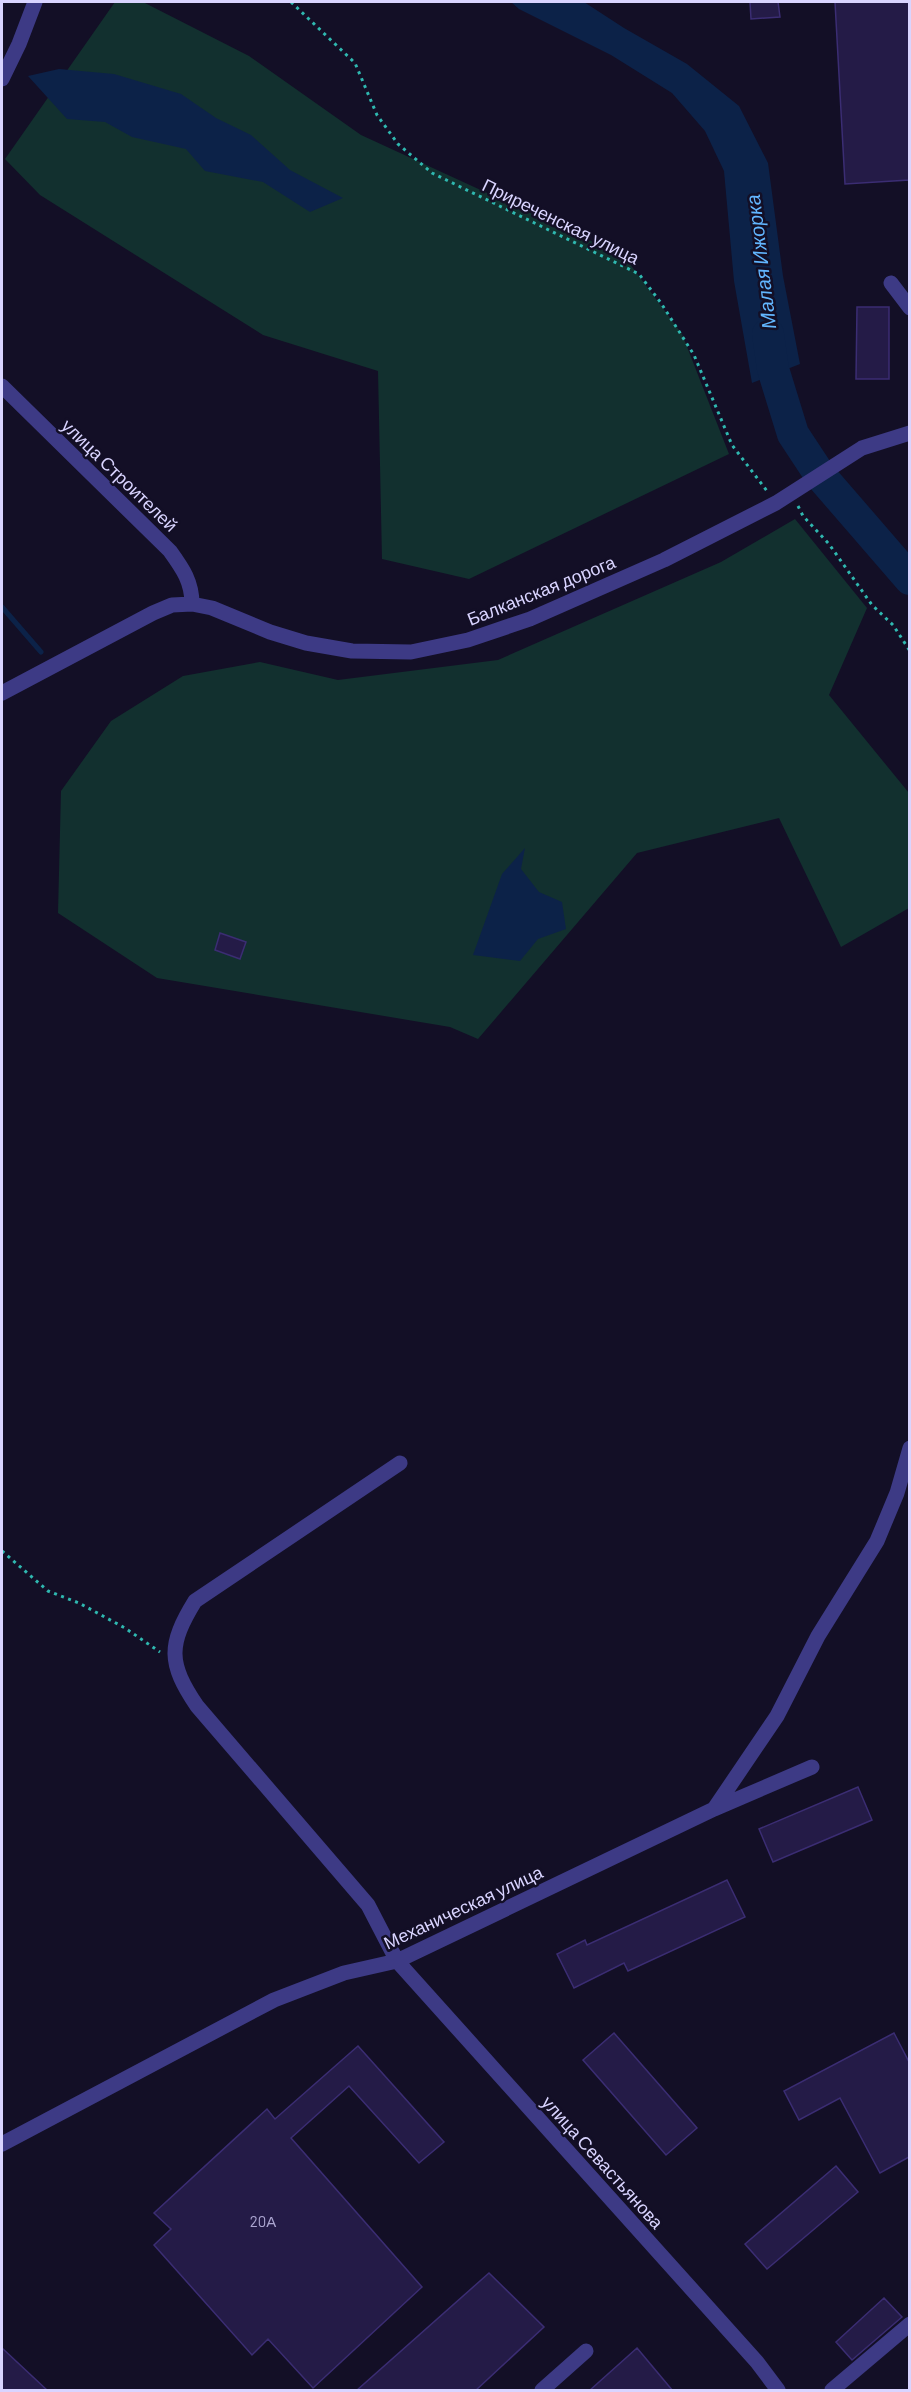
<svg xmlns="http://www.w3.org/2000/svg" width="911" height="2392" font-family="Barlow,sans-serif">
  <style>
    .green { fill: #12302f }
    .water { fill: #0c2248 }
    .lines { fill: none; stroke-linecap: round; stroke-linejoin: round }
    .stream { stroke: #0c2248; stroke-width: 5 }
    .river { stroke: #0c2248; stroke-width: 32 }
    .building { fill: #241b47; stroke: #3b2d73; stroke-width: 1.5 }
    .path { stroke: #2fb8b0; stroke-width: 3; stroke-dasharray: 3 4.5; stroke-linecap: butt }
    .minor { stroke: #3d3a85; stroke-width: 15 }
    .labels { text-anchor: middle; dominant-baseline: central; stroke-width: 5; stroke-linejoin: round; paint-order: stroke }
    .number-label { font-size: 15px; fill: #aca6d1 }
    .street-label { font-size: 18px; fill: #d9d4ff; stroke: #130f26 }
    .water-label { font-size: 20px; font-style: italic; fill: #62b6ff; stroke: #130f26 }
  </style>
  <rect width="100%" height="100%" fill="#130f26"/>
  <!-- green -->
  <path class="green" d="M115 2H143L249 56 361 135 624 256 682 334 729 454 469 579 382 559 378 371 263 335 40 195 5 159Z
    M795 519 867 608 829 695 909 793V908L841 947 779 818 637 853 478 1039 450 1027 157 978 58 913 61 791 111 721 183 676 260 662 338 680 498 660 721 562Z"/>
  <!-- water -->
  <path class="water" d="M511 2H584L624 28 687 64 739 106 768 163 783 276 800 364 752 383 734 281 724 171 705 131 672 93 611 55 519 9Z
    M59 69 114 74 181 94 216 118 251 135 290 170 343 198 310 212 263 182 205 171 186 149 132 137 105 122 67 119 28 76Z
    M525 848 521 869 539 892 562 902 566 929 538 939 520 961 473 955 502 874Z"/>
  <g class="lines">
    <!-- stream -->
    <path class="stream" d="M2 607 41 652"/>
    <!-- river -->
    <path class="river" d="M768 334 773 369 793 434 820 475 910 579"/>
  </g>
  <!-- building -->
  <path class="building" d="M750 2H778L780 17 751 19Z
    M835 2H909V180L845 184Z
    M857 307H889V379H856Z
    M220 933 246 942 240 959 215 950Z
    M858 1787 872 1820 773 1862 759 1829Z
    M727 1880 745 1917 628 1971 624 1963 574 1988 557 1954 585 1940 587 1945Z
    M614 2033 697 2128 666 2155 583 2060Z
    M894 2033 909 2062V2157L880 2173 840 2098 799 2120 784 2091Z
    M358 2046 444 2142 419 2163 349 2086 291 2138 422 2287 313 2388 268 2339 252 2355 154 2245 171 2229 154 2213 267 2109 275 2119Z
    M836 2166 858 2192 767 2269 745 2244Z
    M489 2273 544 2327 475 2391H356Z
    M884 2298 902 2317 852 2360 836 2342Z
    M2 2348 48 2391H2Z
    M637 2348 673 2391H589Z"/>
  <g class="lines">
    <!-- path -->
    <path class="path" d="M291 2 355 63 377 115 398 144 432 173 639 274 661 303 694 355 732 445 767 491
      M798 506 803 516 829 544 872 605 893 625 910 651
      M2 1551 48 1591 79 1603 125 1628 160 1652"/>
    <!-- minor -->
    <path class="minor" d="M2 79 19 44 35 2
      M891 283 910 308
      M2 386 170 551C183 569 192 582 192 604
      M2 693 153 613 172 605 192 604 212 608 270 632 306 643 352 651 411 652 468 640 530 619 664 560 776 503 862 448 910 433
      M400 1463 195 1601C168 1645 168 1663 197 1706L368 1905 397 1961 757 2362 778 2390
      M714 1809 777 1716 818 1636 877 1541 897 1493 910 1448
      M2 2144 274 2000 344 1973 397 1961 714 1809 812 1767
      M542 2390 586 2351
      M832 2390 910 2324"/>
  </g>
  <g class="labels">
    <!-- number labels -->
    <g class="number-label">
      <text x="263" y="2221">20А</text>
    </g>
    <!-- street labels -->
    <g class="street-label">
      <text transform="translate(561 221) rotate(26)">Приреченская улица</text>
      <text transform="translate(120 475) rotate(44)">улица Строителей</text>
      <text transform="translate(541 590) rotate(-22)">Балканская дорога</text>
      <text transform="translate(463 1907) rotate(-25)">Механическая улица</text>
      <text transform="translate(603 2162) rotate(48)">улица Севастьянова</text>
    </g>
    <!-- water labels -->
    <g class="water-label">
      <text transform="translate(760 262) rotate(-97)">Малая Ижорка</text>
    </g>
  </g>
  <!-- border -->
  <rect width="911" height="2392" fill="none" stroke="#d9d4ff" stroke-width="6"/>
</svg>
